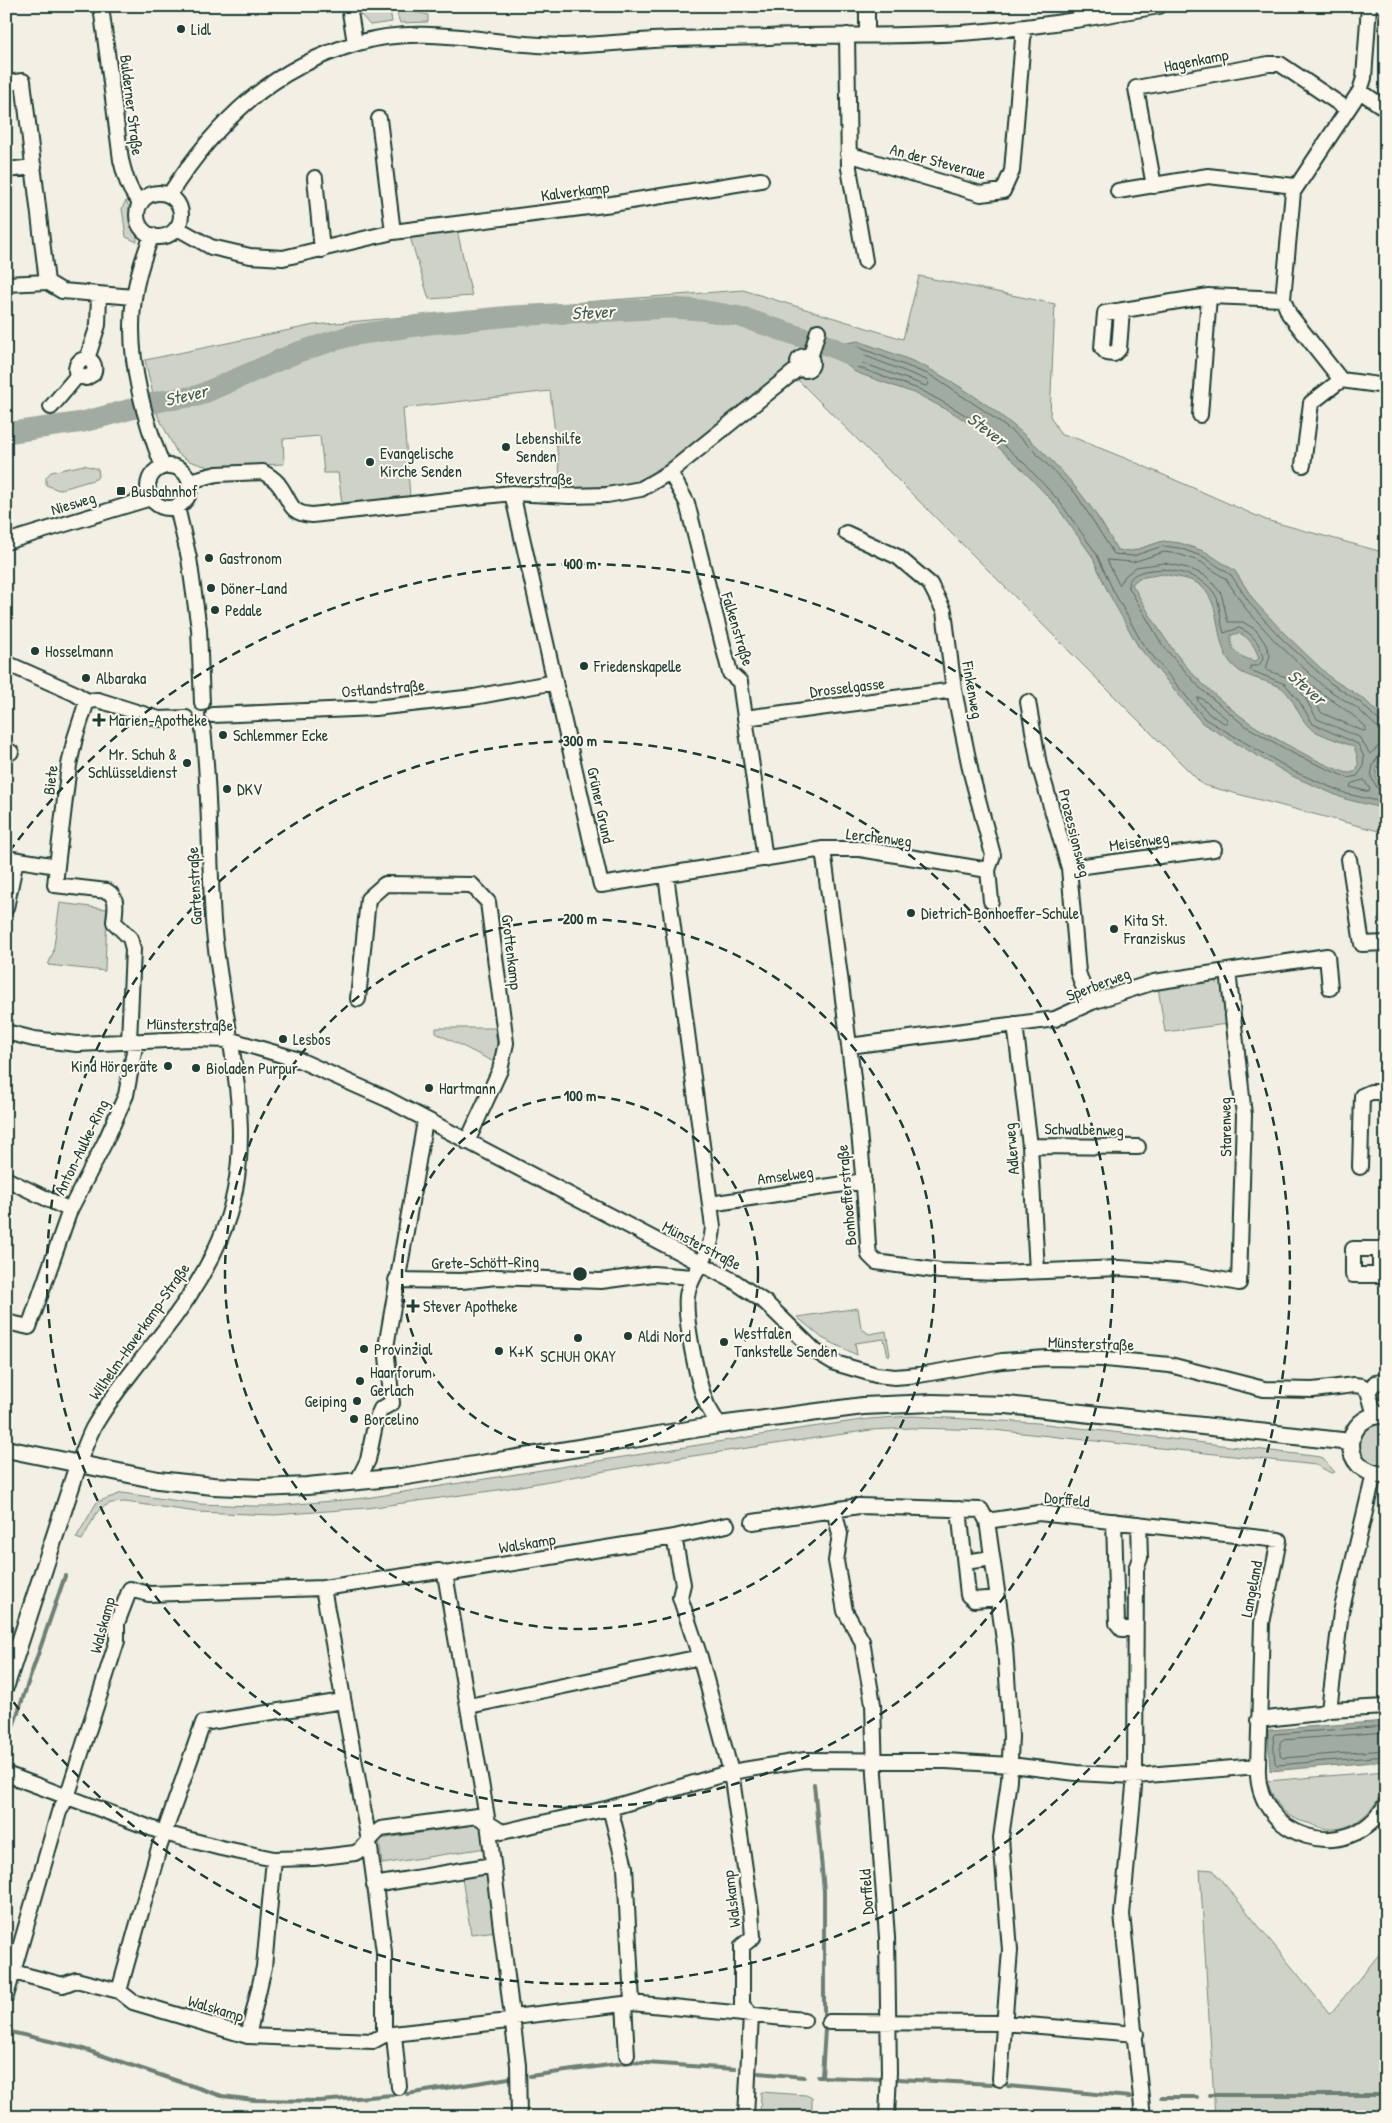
<svg xmlns="http://www.w3.org/2000/svg" width="1392" height="2123" font-family="'Patrick Hand',sans-serif">
  <style>
    .green { fill: #cfd2c8; stroke: #77887e }
    .water { fill: #a2aba1; stroke: #6e7f75; fill-rule: evenodd }
    .lines { fill: none; stroke-linecap: round; stroke-linejoin: round }
    .shore { stroke: #536960; stroke-width: 1 }
    .stream { stroke: #6e7f75; stroke-width: 4 }
    .river { stroke: #a2aba1; stroke-width: 21 }
    .minor-casing { stroke: #1f3d34; stroke-width: 18 }
    .major-casing { stroke: #1f3d34; stroke-width: 20 }
    .minor { stroke: #fbf7ec; stroke-width: 14 }
    .major { stroke: #fbf7ec; stroke-width: 16 }
    .ring { fill: none; stroke: #1f3d34; stroke-width: 2.5; stroke-dasharray: 9 6 }
    .poi-dot { fill: #1f3d34; stroke: #fbf7ec; stroke-width: 2 }
    .labels { text-anchor: middle; dominant-baseline: central; stroke-width: 4; stroke-linejoin: round; paint-order: stroke }
    .poi-label { font-size: 16px; fill: #1f3d34; stroke: #fbf7ec; text-anchor: start }
    .street-label { font-size: 16px; fill: #1f3d34; stroke: #fbf7ec }
    .water-label { font-size: 18px; font-style: italic; fill: #465e55; stroke: #fbf7ec }
    .centre { fill: #1f3d34; stroke: #fbf7ec; stroke-width: 2.5 }
    .ring-label { font-size: 15px; text-anchor: middle; font-weight: bold; fill: #1f3d34; stroke: #fbf7ec; stroke-width: 4; stroke-linejoin: round; paint-order: stroke }
  </style>
  <rect width="100%" height="100%" fill="#f2f0e5"/>
  <filter id="ink" filterUnits="userSpaceOnUse"><feTurbulence type="fractalNoise" baseFrequency=".02" numOctaves="2"/><feDisplacementMap in="SourceGraphic" scale="10" xChannelSelector="R" yChannelSelector="G"/><feConvolveMatrix kernelMatrix="1 2 1 2 8 2 1 2 1" color-interpolation-filters="sRGB"/></filter>
  <g filter="url(#ink)">
    <!-- green -->
    <path class="green" d="M399 8 428 15V22L400 23 397 14Z
      M390 9 392 22 370 25 360 14 373 10Z
      M126 201C133 212 137 229 137 242L126 237 122 208Z
      M457 230 472 296 429 299 410 237Z
      M919 276 1055 304 1050 416 1061 435 1075 438 1132 461 1266 520 1386 553V833L1203 785 790 372 670 465 635 485 562 491 550 391 403 408 410 497 342 503 338 473H324L320 436 283 439 284 464 208 467 189 461 177 453 158 416 145 360 314 325 505 308 743 290 903 339Z
      M84 465 98 469 99 475 96 479 59 490 46 485V477L51 472Z
      M60 903 107 909 105 971 48 965 53 953Z
      M1212 979 1223 988 1227 1024 1165 1032 1158 987Z
      M436 1028H495L497 1044 494 1062 436 1033Z
      M858 1308 861 1328 869 1334 886 1331 890 1355 888 1356 884 1339 855 1343 857 1355 822 1338 797 1317Z
      M912 1416 1038 1423 1321 1457 1335 1472 1331 1473 1316 1465 994 1430 911 1428 871 1430 679 1458 498 1490 367 1508 275 1515 197 1512 125 1502 111 1503 101 1508 96 1514 82 1540 76 1538 97 1502 122 1493 200 1504 252 1506H275L366 1498 805 1428 869 1419Z
      M1386 1422V1467C1381 1466 1374 1466 1370 1464 1354 1455 1356 1429 1374 1423 1377 1422 1382 1422 1386 1422Z
      M1386 1771C1386 1797 1362 1828 1334 1829 1325 1830 1316 1826 1308 1823 1299 1821 1290 1817 1284 1811 1275 1802 1271 1792 1267 1781Z
      M480 1824 482 1826 486 1848 382 1864 379 1839Z
      M1200 1869 1213 1870 1330 2014 1386 1946V2117H1215Z
      M490 1874 498 1931 471 1934 462 1878Z
      M761 2092 806 2095 812 2098V2117H760Z"/>
    <!-- water -->
    <path class="water" d="M831 339 847 343 858 341C882 350 910 358 933 371 1005 410 1080 476 1117 550L1132 551 1163 541 1180 543 1206 552 1235 571 1255 602 1285 634 1332 679 1364 699 1385 720 1386 753 1377 767 1376 777 1382 786H1386V809L1345 799 1292 776 1202 723 1138 646 1108 592 1092 556 1055 504 1020 467 978 429 955 414 919 395 855 372 841 360 826 355ZM1163 574C1175 577 1191 578 1200 585 1226 607 1210 648 1238 670 1248 678 1277 683 1283 689 1295 700 1298 716 1309 727 1314 733 1345 743 1354 747 1357 755 1363 771 1350 773 1338 774 1258 730 1246 720 1232 710 1218 698 1205 686 1174 657 1153 621 1132 584L1139 578ZM1239 633C1250 638 1255 647 1259 658L1256 661C1240 658 1230 651 1231 635Z
      M1386 1721V1761L1270 1771 1268 1730Z"/>
    <g class="lines">
      <!-- shore -->
      <path class="shore" d="M858 353 927 380 929 384 926 386 860 362 855 356Z
        M1164 569C1184 573 1207 577 1217 598 1221 609 1220 622 1224 633L1239 628C1253 633 1260 644 1264 658L1258 666H1250V670L1285 684 1299 701 1313 724 1358 744 1364 757 1363 768 1357 776 1348 778 1296 755 1244 725 1200 688 1163 646 1128 586C1129 570 1152 570 1164 569Z
        M1304 682H1308C1326 698 1348 709 1366 727V730L1363 731 1322 713Z
        M1198 698H1201L1227 719V723H1224L1209 714 1198 701Z
        M1386 723 1380 722 1361 703 1329 682 1281 638 1251 605 1231 575 1204 557 1179 548 1163 546 1133 556 1114 554 1076 494 1023 440 982 409 930 375 858 347 847 348 834 346 833 352 843 356 857 367 921 390 957 410 981 425 1024 463 1059 501 1096 553 1113 590 1142 643 1205 719 1295 772 1347 794 1386 803
        M1386 729 1377 727 1357 708 1324 687 1276 642 1246 609 1226 579 1201 562 1178 554 1164 552 1133 562 1107 560 1119 585 1125 576 1136 567 1164 563 1188 568 1206 576 1221 593 1228 622H1243L1256 630 1265 643 1270 655 1266 670 1289 678 1304 696 1317 719 1359 737 1370 754 1379 746 1386 745
        M1386 751 1380 753 1373 765 1371 777 1378 789 1386 791
        M1364 780 1370 789 1369 792 1350 787 1351 784Z
        M1386 1726 1275 1734 1273 1736 1275 1763 1277 1765 1386 1756
        M1386 1732 1282 1740 1280 1742V1756L1283 1758 1386 1750"/>
      <!-- stream -->
      <path class="stream" d="M6 1747 65 1576
        M814 1784 824 1891V2017
        M6 2031 80 2048 222 2096 254 2100 320 2101 393 2095
        M759 2073 804 2077
        M530 2076 631 2062 735 2069
        M818 2077 883 2079
        M822 2077 825 2029
        M898 2079 991 2084
        M1008 2086 1130 2097
        M407 2094 509 2078
        M1209 2095H1386
        M1161 2097H1197"/>
      <!-- river -->
      <path class="river" d="M6 433 83 422 161 401 197 396 298 352 349 336 429 324 512 316 671 308 701 310 741 317 829 346 854 357"/>
      <defs>
        <path id="minor" d="M101 6 121 160C125 176 129 192 141 203
          M349 6 355 43
          M1369 6 1364 78 1360 91 1293 192 1283 299 1289 314 1341 380 1386 386
          M847 35 849 168 865 261
          M867 35V6
          M6 83 23 81 47 282
          M1360 91 1386 109
          M379 119 393 232
          M848 154 981 194 1003 191 1012 171 1023 39 1022 28
          M6 170 34 167
          M315 178 322 250
          M1154 186 1136 88 1269 64H1280L1347 109
          M1118 191 1208 176 1295 186
          M137 215a22 22 0 1 1 44 0a22 22 0 1 1-44 0Z
          M169 195C217 121 271 68 358 43 425 23 494 46 563 46 593 45 623 42 653 40 692 38 731 38 769 37 842 34 914 38 986 31 1044 26 1102 16 1159 6
          M177 228 211 247 250 256 283 258 393 232 612 204 761 180
          M152 235C144 255 137 276 134 298 126 354 143 416 163 467
          M6 284 47 282 62 291 134 297
          M1122 310 1119 349 1114 354 1107 353 1102 348 1105 313 1209 296 1283 299
          M798 363a7 7 0 1 1 14 0a7 7 0 1 1-14 0Z
          M810 358 818 331
          M78 375 86 378 93 374C96 368 94 361 87 359
          M51 407 78 375 76 371C76 364 79 359 87 359L98 325 99 295
          M1200 415 1209 296
          M1303 465 1311 403 1341 380
          M148 487a21 21 0 1 1 42 0a21 21 0 1 1-42 0Z
          M670 472 687 503 730 673 740 682 765 859
          M189 481 217 474 263 472C269 476 275 479 279 485 291 500 288 514 312 515L512 493 570 496 607 495 641 489 670 472 800 367
          M512 493 601 885 823 849H860L988 870
          M177 507 189 558 199 629 202 703
          M846 533 898 557 930 584 944 611 954 690 971 773 993 855 988 870 991 901
          M6 542 151 498
          M6 663 74 693 87 701 98 700 159 719 186 718
          M1028 702 1039 765 1069 868 1078 972 1082 984 1092 1002
          M213 715 375 708 474 697 555 682
          M745 718 954 690
          M6 750 11 752
          M823 849C840 981 861 1113 868 1246L869 1255 876 1262 940 1271 998 1273 1119 1268 1180 1272 1239 1283 1244 1115 1228 971
          M6 858 57 866 55 885 107 891C119 898 115 909 114 922L130 938 133 949 129 1041
          M1349 859 1362 944 1386 943
          M57 866 69 765 75 738 87 701
          M1069 868 1214 849
          M666 875 713 1227C712 1254 695 1267 688 1291 682 1311 698 1385 707 1405 711 1412 715 1419 719 1425
          M6 908 16 860
          M358 999 368 899 385 884 472 885 488 902 506 1043 500 1070 467 1142
          M1015 1024 1030 1146 1037 1271
          M6 1032 34 1039 77 1044 189 1039 231 1040 299 1060 387 1099 734 1281 766 1303 815 1351 835 1363 876 1375 895 1377 919 1375 1002 1361 1047 1358 1105 1359 1170 1365 1264 1389 1313 1390 1354 1385 1362 1386 1368 1391 1375 1383 1386 1381
          M849 1046 1055 1019 1092 1002 1154 982 1327 956 1330 988
          M1030 1146 1138 1147
          M1360 1167 1362 1096 1371 1092H1386
          M6 1179 70 1210
          M710 1204 864 1181
          M1380 1249V1275H1353V1249H1380L1386 1246
          M396 1280 462 1281 496 1277 601 1281 653 1274 693 1277
          M6 1322 29 1327 70 1210 105 1142 126 1095 136 1041
          M1368 1391 1375 1415
          M78 1465C83 1452 87 1440 93 1428 112 1395 137 1366 160 1336 184 1306 205 1274 220 1239 265 1136 221 1027 213 921 209 857 210 792 203 729
          M357 1482 368 1460 376 1420 381 1409 392 1403 386 1347 425 1121
          M959 1509 968 1595 974 1600 998 1598
          M834 1510 840 1534 836 1561 845 1611 862 1641 873 1704 875 1774 887 1937 889 2072 887 2117
          M987 1521 1005 1647 1011 1736 1009 1780 1001 1838 1010 1950 1000 2079
          M1114 1521 1117 1623 1122 1629H1135
          M1139 1524 1140 1558 1136 1569 1135 1776 1122 1914 1143 2117
          M674 1537 683 1584 680 1597 700 1657 731 1772 751 1911 753 1937 742 1946V2005L751 2015 746 2117
          M965 1562 992 1558
          M445 1574 488 1823 518 2065 519 2117
          M323 1588 369 1841 384 1952V2035
          M469 1706 700 1657
          M1329 1710 1341 1612 1374 1474
          M1258 1720 1319 1713 1329 1710 1386 1707
          M1258 1766C1254 1838 1349 1868 1386 1804
          M6 1774 164 1833 221 1848 274 1859 314 1858 355 1853C366 1848 371 1836 381 1829L477 1816 502 1832 610 1808 731 1772 805 1760 946 1761 1010 1765 1076 1773 1135 1776 1258 1766 1262 1623 1279 1540 1039 1513 987 1521 981 1510 859 1506 753 1522
          M610 1808 625 1867 632 2003
          M374 1885 493 1865
          M13 1972 63 1985 76 1980 119 1991 133 2002 248 2036 373 2041 384 2035 508 2021 513 2017 632 2003 804 2020
          M119 1991 159 1848 203 1723 343 1701
          M6 1996 59 1812 67 1797 117 1641V1623L130 1589 149 1594 323 1588 439 1571 445 1574 674 1537 727 1525
          M624 2004 627 2055
          M829 2022 1003 2023 1136 2034
          M394 2035 399 2087
          M248 2036 264 1967 274 1859"/>
        <path id="major" d="M1386 1415C1343 1412 1336 1473 1386 1475
          M6 1449 158 1480 213 1486 261 1488 307 1486 401 1477 719 1425 863 1406 932 1403 1007 1405 1351 1442
          M6 1685 78 1465"/>
      </defs>
      <!-- minor casing -->
      <use href="#minor" class="minor-casing"/>
      <!-- major casing -->
      <use href="#major" class="major-casing"/>
      <!-- minor -->
      <use href="#minor" class="minor"/>
      <!-- major -->
      <use href="#major" class="major"/>
    </g>
  </g>
  <!-- distance rings -->
  <g class="ring">
    <circle cx="580" cy="1274" r="178"/>
    <circle cx="580" cy="1274" r="355"/>
    <circle cx="580" cy="1274" r="533"/>
    <path d="M9 852A710 710 0 1 1 9 1696"/>
  </g>
  <!-- markers -->
  <g class="poi-dot">
    <circle cx="181" cy="29" r="5"/>
    <circle cx="506" cy="447" r="5"/>
    <circle cx="370" cy="462" r="5"/>
    <rect x="116" y="486" width="10" height="10" rx="2.5"/>
    <circle cx="209" cy="558" r="5"/>
    <circle cx="211" cy="588" r="5"/>
    <circle cx="215" cy="610" r="5"/>
    <circle cx="35" cy="651" r="5"/>
    <circle cx="584" cy="666" r="5"/>
    <circle cx="86" cy="678" r="5"/>
    <path d="M96.5 712.5h5v5h5v5h-5v5h-5v-5h-5v-5h5z"/>
    <circle cx="223" cy="735" r="5"/>
    <circle cx="187" cy="763" r="5"/>
    <circle cx="227" cy="789" r="5"/>
    <circle cx="911" cy="913" r="5"/>
    <circle cx="1114" cy="929" r="5"/>
    <circle cx="283" cy="1039" r="5"/>
    <circle cx="168" cy="1066" r="5"/>
    <circle cx="196" cy="1068" r="5"/>
    <circle cx="429" cy="1088" r="5"/>
    <path d="M410.5 1298.5h5v5h5v5h-5v5h-5v-5h-5v-5h5z"/>
    <circle cx="628" cy="1336" r="5"/>
    <circle cx="578" cy="1338" r="5"/>
    <circle cx="724" cy="1342" r="5"/>
    <circle cx="364" cy="1349" r="5"/>
    <circle cx="499" cy="1351" r="5"/>
    <circle cx="360" cy="1381" r="5"/>
    <circle cx="357" cy="1401" r="5"/>
    <circle cx="354" cy="1419" r="5"/>
  </g>
  <g class="labels">
    <!-- poi labels -->
    <g class="poi-label">
      <text x="191" y="29">Lidl</text>
      <text x="516" y="438">Lebenshilfe<tspan x="516" dy="18">Senden</tspan></text>
      <text x="380" y="453">Evangelische<tspan x="380" dy="18">Kirche Senden</tspan></text>
      <text x="131" y="491">Busbahnhof</text>
      <text x="219" y="558">Gastronom</text>
      <text x="221" y="588">Döner-Land</text>
      <text x="225" y="610">Pedale</text>
      <text x="45" y="651">Hosselmann</text>
      <text x="594" y="666">Friedenskapelle</text>
      <text x="96" y="678">Albaraka</text>
      <text x="109" y="720">Marien-Apotheke</text>
      <text x="233" y="735">Schlemmer Ecke</text>
      <text x="177" y="754" text-anchor="end">Mr. Schuh &amp;<tspan x="177" dy="18">Schlüsseldienst</tspan></text>
      <text x="237" y="789">DKV</text>
      <text x="921" y="913">Dietrich-Bonhoeffer-Schule</text>
      <text x="1124" y="920">Kita St.<tspan x="1124" dy="18">Franziskus</tspan></text>
      <text x="293" y="1039">Lesbos</text>
      <text x="158" y="1066" text-anchor="end">Kind Hörgeräte</text>
      <text x="206" y="1068">Bioladen Purpur</text>
      <text x="439" y="1088">Hartmann</text>
      <text x="423" y="1306">Stever Apotheke</text>
      <text x="734" y="1333">Westfalen<tspan x="734" dy="18">Tankstelle Senden</tspan></text>
      <text x="638" y="1336">Aldi Nord</text>
      <text x="374" y="1349">Provinzial</text>
      <text x="509" y="1351">K+K</text>
      <text x="578" y="1356" text-anchor="middle">SCHUH OKAY</text>
      <text x="370" y="1372">Haarforum<tspan x="370" dy="18">Gerlach</tspan></text>
      <text x="347" y="1401" text-anchor="end">Geiping</text>
      <text x="364" y="1419">Borcelino</text>
    </g>
    <!-- street labels -->
    <g class="street-label">
      <text transform="translate(1196 60) rotate(-11)">Hagenkamp</text>
      <text transform="translate(132 105) rotate(83)">Bulderner Straße</text>
      <text transform="translate(938 161) rotate(15)">An der Steveraue</text>
      <text transform="translate(575 191) rotate(-7)">Kalverkamp</text>
      <text transform="translate(534 478) rotate(1)">Steverstraße</text>
      <text transform="translate(73 503) rotate(-17)">Niesweg</text>
      <text transform="translate(738 629) rotate(73)">Falkenstraße</text>
      <text transform="translate(847 687) rotate(-7)">Drosselgasse</text>
      <text transform="translate(383 688) rotate(-5)">Ostlandstraße</text>
      <text transform="translate(973 690) rotate(80)">Finkenweg</text>
      <text transform="translate(50 780) rotate(-83)">Biete</text>
      <text transform="translate(601 805) rotate(78)">Grüner Grund</text>
      <text transform="translate(1075 833) rotate(76)">Prozessionsweg</text>
      <text transform="translate(879 837) rotate(7)">Lerchenweg</text>
      <text transform="translate(1139 841) rotate(-8)">Meisenweg</text>
      <text transform="translate(194 886) rotate(-93)">Gartenstraße</text>
      <text transform="translate(512 952) rotate(83)">Grottenkamp</text>
      <text transform="translate(1098 984) rotate(-21)">Sperberweg</text>
      <text transform="translate(190 1024) rotate(1)">Münsterstraße</text>
      <text transform="translate(1225 1127) rotate(-91)">Starenweg</text>
      <text transform="translate(1084 1129) rotate(1)">Schwalbenweg</text>
      <text transform="translate(81 1147) rotate(-64)">Anton-Aulke-Ring</text>
      <text transform="translate(1011 1149) rotate(-95)">Adlerweg</text>
      <text transform="translate(785 1175) rotate(-8)">Amselweg</text>
      <text transform="translate(846 1195) rotate(-95)">Bonhoefferstraße</text>
      <text transform="translate(702 1245) rotate(28)">Münsterstraße</text>
      <text transform="translate(485 1262) rotate(-1)">Grete-Schött-Ring</text>
      <text transform="translate(139 1331) rotate(-55)">Wilhelm-Haverkamp-Straße</text>
      <text transform="translate(1091 1343) rotate(2)">Münsterstraße</text>
      <text transform="translate(1067 1499) rotate(6)">Dorffeld</text>
      <text transform="translate(527 1543) rotate(-9)">Walskamp</text>
      <text transform="translate(1251 1589) rotate(-79)">Langeland</text>
      <text transform="translate(102 1625) rotate(-75)">Walskamp</text>
      <text transform="translate(866 1892) rotate(-94)">Dorffeld</text>
      <text transform="translate(731 1899) rotate(-97)">Walskamp</text>
      <text transform="translate(216 2008) rotate(17)">Walskamp</text>
    </g>
    <!-- water labels -->
    <g class="water-label">
      <text transform="translate(593 312) rotate(-3)">Stever</text>
      <text transform="translate(186 395) rotate(-13)">Stever</text>
      <text transform="translate(987 429) rotate(37)">Stever</text>
      <text transform="translate(1307 687) rotate(41)">Stever</text>
    </g>
  </g>
  <circle cx="580" cy="1274" r="8" class="centre"/>
  <g class="ring-label">
    <text x="580" y="569">400 m</text>
    <text x="580" y="746">300 m</text>
    <text x="580" y="924">200 m</text>
    <text x="580" y="1101">100 m</text>
  </g>
  <!-- margin -->
  <rect width="1392" height="2123" fill="none" stroke="#fbf7ec" stroke-width="25"/>
  <rect x="12" y="12" width="1367" height="2098" fill="none" stroke="#1f3d34" stroke-width="2" filter="url(#ink)"/>
</svg>
